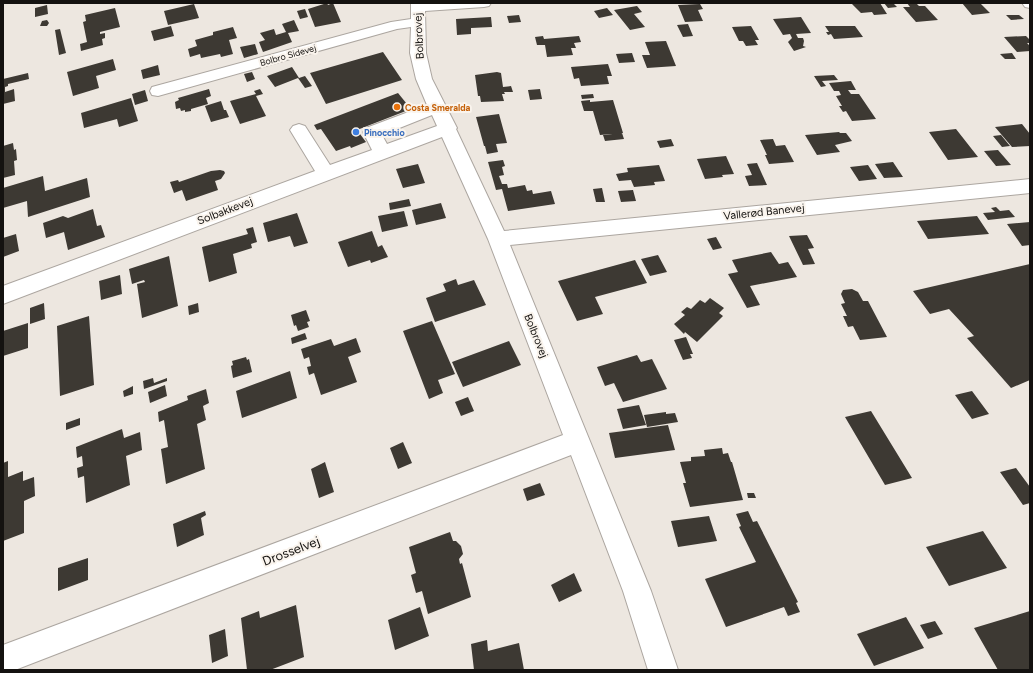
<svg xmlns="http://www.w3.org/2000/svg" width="1033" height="673" font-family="Figtree,sans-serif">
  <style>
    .building { fill: #3d3933 }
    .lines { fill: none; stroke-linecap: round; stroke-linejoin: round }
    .minor-casing { stroke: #aca6a0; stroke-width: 2 }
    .minor { fill: #fff; fill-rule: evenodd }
    .food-dot { fill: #e8710a; stroke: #faf4ed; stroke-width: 1.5 }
    .shop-dot { fill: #3f7fe0; stroke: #faf4ed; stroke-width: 1.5 }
    .labels { text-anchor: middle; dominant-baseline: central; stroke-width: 4; stroke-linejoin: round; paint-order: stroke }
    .far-street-label { font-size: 9px; fill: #141210; stroke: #faf4ed }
    .far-food-label { font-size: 9px; font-weight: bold; fill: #c56008; stroke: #faf4ed; text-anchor: start }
    .far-shop-label { font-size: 9px; font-weight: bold; fill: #366cbe; stroke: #faf4ed; text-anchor: start }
    .street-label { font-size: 11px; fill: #141210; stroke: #faf4ed }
    .near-street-label { font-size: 13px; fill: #141210; stroke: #faf4ed }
  </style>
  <rect width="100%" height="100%" fill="#ede7e0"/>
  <!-- building -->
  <path class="building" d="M327 3 328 5 333 3 341 22 315 27 308 9Z
    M853 3H880L887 14 874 15 872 12 861 13 852 4Z
    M884 3H893L897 7 888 8Z
    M907 3H916L919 6H925L938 20 916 22 903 7H910Z
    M962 3H980L990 13 972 15Z
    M194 4 199 18 168 25 164 11Z
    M700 4 703 9 698 10 703 21 685 22 678 5Z
    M47 5 48 14 35 17V8Z
    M637 6 642 12 634 14 645 27 630 30 614 10Z
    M115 8 120 27 100 32V34L105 33V38L102 39 103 45 81 51 80 44 87 42 83 22 86 21 85 15Z
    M607 8 613 15 599 18 594 11Z
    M305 9 308 17 300 19 297 11Z
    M519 15 521 22 509 23 507 16Z
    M1006 15H1019L1024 19 1011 20Z
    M491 17 492 27 471 28V34L457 35 456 19Z
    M801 17 811 33 796 34 798 38H803L804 41 803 46 806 47 794 51 788 42 792 38 790 34 783 35 773 19Z
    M47 20 49 23 47 26H40L42 21Z
    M294 20 299 31 288 33 292 42 263 52 259 42 265 40 260 33 274 29 276 35 286 32 282 24Z
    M688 24 693 36 683 37 677 25Z
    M171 26 174 36 154 41 151 31Z
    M751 26 759 40H755L758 45 746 46 743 41H739L732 27Z
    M825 26H855L863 37 834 39 831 34 828 35 826 32H829Z
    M233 27 237 38 229 40 233 54 221 57 220 54 201 58 200 54 190 57 188 49 197 46 195 40 213 35V32Z
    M60 29 66 53 59 55 55 30Z
    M543 36 544 39 579 36 581 42 574 43 576 48H571L573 55 547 57 545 45H537L535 37Z
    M1026 36 1030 40V43H1027L1030 46V51L1017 52 1004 37Z
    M666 41 676 66 647 68 642 55H650L645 42Z
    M255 44 258 54 244 58 240 47Z
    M383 52 402 80 326 104 310 73Z
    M632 53 635 62 619 63 616 54Z
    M1012 53 1016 59H1005L1000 54Z
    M113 59 116 70 96 76 99 88 73 96 67 72Z
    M608 64 612 76H607L609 84 581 86 579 78 574 79 571 67Z
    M158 65 160 75 143 79 141 70Z
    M292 67 299 78 305 76 312 86 305 88 298 78 275 87 267 76Z
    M252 72 255 79 247 82 244 74Z
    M497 72 501 73 503 87 511 86 513 92H504L505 94H502L504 101 481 102 480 96H478L475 75Z
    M28 73 29 79 8 84V86L5 87V92L14 89 15 101 3 104V79Z
    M834 75 838 80 822 81 826 86 821 87 814 76Z
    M851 81 856 90H848L851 94H859L876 119 852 121 846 111 843 112 839 106H842L836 96 841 95 839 91H834L829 83Z
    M209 89 211 96 206 98 208 104 191 109V111L185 112V110L181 111 180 108 176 109 175 102 179 100 178 98Z
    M260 89 263 94 256 96 266 116 240 124 230 101 256 94 254 91Z
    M540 89 542 99 530 100 528 90Z
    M145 90 148 101 135 105 132 94Z
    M398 93 411 109 357 130 366 142 351 148 350 146 336 151 321 129 317 130 314 125Z
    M593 94 594 98 582 99 581 95Z
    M131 98 138 121 119 127 117 119 84 128 81 113Z
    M590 100V102L613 100 623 133 600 135 593 111H584L581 101Z
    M221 101 224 110H226L229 117 211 122 205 106Z
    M499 114 507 143 496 144 498 152 487 154 485 146H484L476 117Z
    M1022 124 1030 134V146L1012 147 995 127Z
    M956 129 978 157 948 160 929 132Z
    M839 132 840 133H846L852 141 835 145 840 152 817 155 805 135Z
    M622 133 624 139 605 141 603 135Z
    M1001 135 1010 146 1002 147 993 136Z
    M671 139 674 146 660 148 657 141Z
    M773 139 776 146 785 145 794 162 769 164 765 155H767L760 140Z
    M13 143 14 150 16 149 17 160 14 161 15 175 3 178V146Z
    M998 150 1011 165 996 166 984 151Z
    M726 156 734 174 722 175 723 177 705 179 697 159Z
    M503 160 505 166 502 167 504 175 499 176 502 184H507L508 188 525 185 527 191 532 190 533 194 551 191 555 204 508 211 502 189 496 190 488 162Z
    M893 162 903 177 884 178 875 164Z
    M757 163 767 185 749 186 745 176 752 175 747 164Z
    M418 164 425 183 403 188 396 169Z
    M659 165 665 181 654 182 655 185 634 187 631 180 619 181 616 174 628 172 627 168Z
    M868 165 877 179 859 181 850 167Z
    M220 170 224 171 225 173 221 179 215 181 218 190 186 201 182 190 174 193 170 182 178 180 179 182 211 171Z
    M43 176 45 191 87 178 90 197 28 217 27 201 3 208V188Z
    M602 188 605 202H596L593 189Z
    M633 190 636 201 621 202 618 191Z
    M409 199 411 206 390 210 389 203Z
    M441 203 446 218 416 225 412 210Z
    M996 207 1000 211 1009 210 1015 217 988 220 983 213 995 212 991 208Z
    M93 209 97 226 101 225 105 237 68 250 64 232 46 238 43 223 63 216 68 218Z
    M404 211 408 226 382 232 378 216Z
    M297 213 308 243 294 247 290 236 268 242 263 223Z
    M977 216 989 234 928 239 917 221Z
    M1030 222V245L1022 246 1007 224Z
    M253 227 257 242 251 244 252 248 233 254 237 273 209 282 202 247 248 234 246 229Z
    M372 231 378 247 382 245 388 257 371 263 370 260 348 267 338 242Z
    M16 234 19 251 3 257V238Z
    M807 235 814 248 808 249 815 264 803 265 789 236Z
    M716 237 722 248 713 250 707 239Z
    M771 252 779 264 788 262 797 277 750 286 760 305 747 308 728 274 738 272 732 260Z
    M658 255 667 272 650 276 641 259Z
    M169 256 178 306 142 318 137 284 145 282 144 280 132 284 129 269Z
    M635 260 647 283 595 297 603 314 577 321 558 281Z
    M1030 264V380L1011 388 967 338 974 336 949 309 930 314 913 291Z
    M120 275 122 294 101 300 99 281Z
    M456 279 458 285 474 280 486 305 435 322 426 298 446 291 443 284Z
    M852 289 858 292 863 301H868L887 337 860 340 853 326 848 327 843 316H847L841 304 845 303 841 294 843 290Z
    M710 298 724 308 719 313 723 316 697 342 685 332 684 334 674 324 685 315 681 312 687 307 691 309 700 300 705 303Z
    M44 303 45 319 30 324V308Z
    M198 303 199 312 189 315 188 306Z
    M306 310 310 321 307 322 309 327 298 331 296 325 294 326 291 315Z
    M89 316 94 385 60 396 57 326Z
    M432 321 455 374 438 380 443 393 429 399 403 331Z
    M28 323V348L3 356V331Z
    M305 333 307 339 292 344 291 338Z
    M686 337 693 354H690L692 358 683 360 674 340Z
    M356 338 361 352 348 357 357 382 321 395 314 373 309 375 307 367 311 366 309 357 304 359 301 349 331 339 334 346Z
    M509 341 521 365 463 387 452 362Z
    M637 355 641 362 652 359 667 389 623 402 614 383 605 386 597 367Z
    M246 357 247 360 249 359 252 372 233 378 231 366 233 365 232 361Z
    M290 371 297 398 242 418 236 391Z
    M153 378 154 383 167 378V381L144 389 143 381Z
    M165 385 167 396 150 403 148 392Z
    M133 386V394L124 397 123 391Z
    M206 389 209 403 203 406 206 420 197 424 205 469 166 484 161 449 168 447 164 420 159 422 158 412 188 400 187 396Z
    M972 391 989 414 972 419 955 395Z
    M468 397 474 411 461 416 455 402Z
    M639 405 646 425 623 429 617 409Z
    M871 411 912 478 885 485 845 417Z
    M666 412V414L675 413 678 422 647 427 644 415Z
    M80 418V425L66 430V423Z
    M668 425 675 450 615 458 609 433Z
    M122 429 124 438 140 432 142 450 126 456 130 485 86 503 84 476 78 478 77 468 83 466 82 456 77 458 76 447Z
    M403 442 412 463 398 469 390 448Z
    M722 448 723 454 728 453 731 462H732L743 500 690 507 683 483H686L680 462 691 461V457L705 456 704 450Z
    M8 461V477L23 471V481L34 477 35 496 24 501V533L3 541V463Z
    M325 462 334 492 319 498 311 469Z
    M1016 468 1030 487V503L1023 505 1000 472Z
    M540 483 545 495 527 501 523 489Z
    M747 493H754L756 498H748Z
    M205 511 206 515 201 518 204 535 177 547 173 524Z
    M748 511 753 522 757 521 798 602 796 603 800 612 788 616 784 607 726 627 705 579 756 562 739 527 741 526 736 514Z
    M709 516 717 541 678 547 671 521Z
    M983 531 1007 568 949 586 926 547Z
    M450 532 453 541H456L461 546 463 554 459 559 460 564 462 563 471 597 428 614 422 591 416 593 411 575 416 573 409 547Z
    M88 558V580L58 591V568Z
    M574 573 582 591 559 602 551 585Z
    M296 605 304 657 270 670H247L241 618 259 611 260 618Z
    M420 607 429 636 395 650 388 620Z
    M1030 611V670H998L974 628Z
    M906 617 924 648 874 666 857 634Z
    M935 621 943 634 928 639 920 625Z
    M225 629 228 656 212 663 209 635Z
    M487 640 488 651 519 643 524 670H474L471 644Z"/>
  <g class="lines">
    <defs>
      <path id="minor" d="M411 3H491L489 6 484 7 425 11 426 53 432 79 457 128 456 129 504 231 1030 179V193L510 245 651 591 678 670H648L623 591 571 455 15 670H3V645L563 435 488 239 442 137 3 304V286L315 171 290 130 293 126 299 124 305 126 330 165 372 150 363 132 366 128 427 105 416 79 410 53 411 27 397 29 158 96 152 95 150 91 152 87 391 22 411 19ZM432 115 437 126 387 144 382 135Z
        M1022 3H1030V8L1025 7Z"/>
    </defs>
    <!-- minor casing -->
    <use href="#minor" class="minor-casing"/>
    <!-- minor -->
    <use href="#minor" class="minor"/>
  </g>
  <!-- markers -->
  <circle class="food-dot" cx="397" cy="107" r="4"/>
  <circle class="shop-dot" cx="356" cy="132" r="4"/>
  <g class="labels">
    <!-- far-street labels -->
    <g class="far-street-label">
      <text transform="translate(288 55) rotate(-16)">Bolbro Sidevej</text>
    </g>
    <!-- far-food labels -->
    <g class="far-food-label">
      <text x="405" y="107">Costa Smeralda</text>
    </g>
    <!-- far-shop labels -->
    <g class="far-shop-label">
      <text x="364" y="132">Pinocchio</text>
    </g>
    <!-- street labels -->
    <g class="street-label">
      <text transform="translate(419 36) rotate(-93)">Bolbrovej</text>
      <text transform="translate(225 211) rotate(-21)">Solbakkevej</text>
      <text transform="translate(764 212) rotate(-6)">Vallerød Banevej</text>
      <text transform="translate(536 336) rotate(68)">Bolbrovej</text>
    </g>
    <!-- near-street labels -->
    <g class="near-street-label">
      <text transform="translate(291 551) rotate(-21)">Drosselvej</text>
    </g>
  </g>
  <!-- border -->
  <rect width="1033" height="673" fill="none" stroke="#141210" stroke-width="8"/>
</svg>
